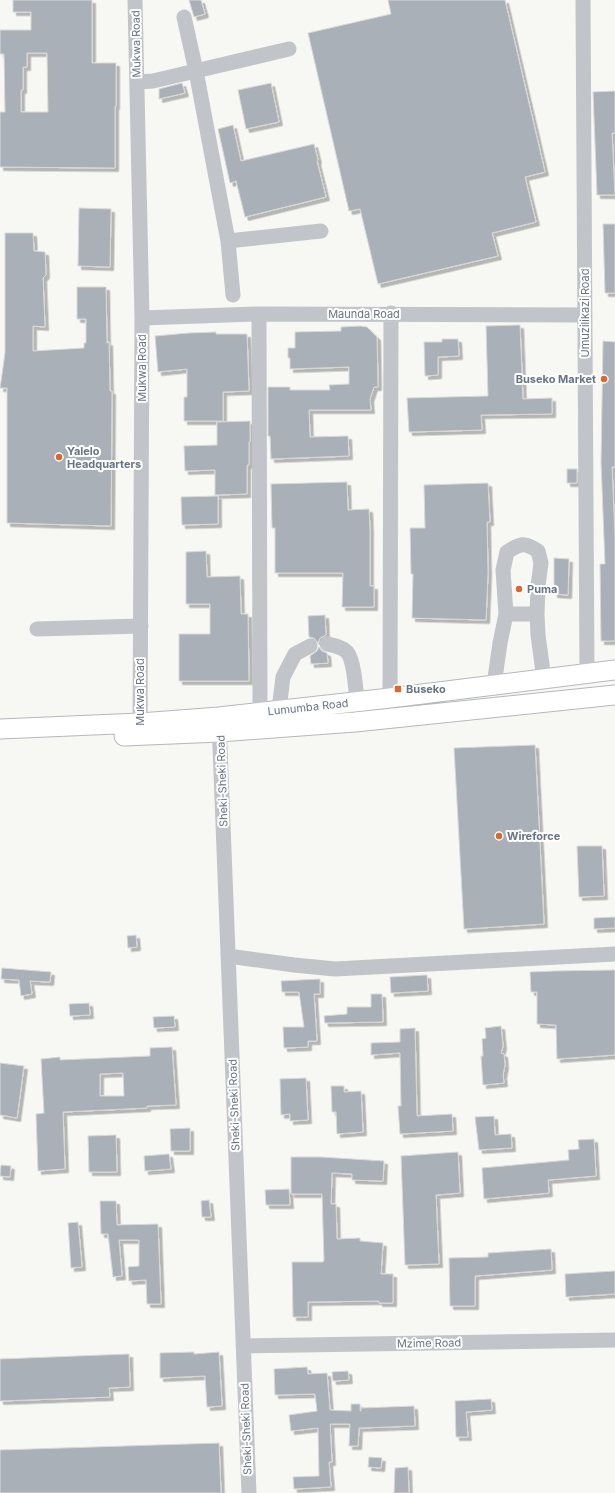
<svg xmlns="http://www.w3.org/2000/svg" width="615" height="1493" font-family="Inter,sans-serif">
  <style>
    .building { fill: #aab0b7; stroke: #d8d9d7; fill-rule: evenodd; filter: url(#shadow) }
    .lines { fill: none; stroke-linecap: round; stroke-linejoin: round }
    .major-casing { stroke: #b4b8bc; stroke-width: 21 }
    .minor { stroke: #c1c4c8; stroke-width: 15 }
    .major { stroke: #fff; stroke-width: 19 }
    .poi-dot { fill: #da6931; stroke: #fff; stroke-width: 1.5 }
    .labels { text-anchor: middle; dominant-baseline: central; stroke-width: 4; stroke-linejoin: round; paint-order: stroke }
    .street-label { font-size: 11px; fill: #687484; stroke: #fff }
    .poi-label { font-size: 11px; font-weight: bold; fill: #687484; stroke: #fff; text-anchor: start }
  </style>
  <defs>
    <filter id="shadow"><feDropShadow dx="3.5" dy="3.5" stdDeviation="0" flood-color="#0004"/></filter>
  </defs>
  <rect width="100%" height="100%" fill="#f7f7f4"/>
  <!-- building -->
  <path class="building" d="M13 0H92V63H116V106H115V168L0 167V112H5L4 54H0V30H31V12H13ZM27 53H47L48 112H21V90H23V67H27Z
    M189 0H201L205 14 194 17Z
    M388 0H505L545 172 525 177 536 222 492 233 498 256 378 284 360 209 349 211 308 33 391 14Z
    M182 83 185 93 159 99V89Z
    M271 83 279 122 246 129 238 90Z
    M615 91V133H612L615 195H597L593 92Z
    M233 125 241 161 314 144 318 160 317 161 326 197 245 217 236 181 230 183 218 129Z
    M79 208 111 209 110 267 78 266Z
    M603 224H615V293H605Z
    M5 233H33L34 251 45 252 46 275 43 278 45 327 33 326V351L84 348V343H86V319H77V287H106L107 343 109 342 110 391H112L111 526 7 523V388H0L5 353Z
    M520 325 523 399 552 398V414L481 415 482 430 409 432 407 398 488 396 486 326Z
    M360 326 367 327 377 337 378 387H374L370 399 371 410H309L310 437 348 436 349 456 271 459 270 436H268V387H290V390H330L329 385 349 384V367L290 369V358H288V348H295V332L341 331V327Z
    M216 332V334H247L249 391 223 392V421H184V397H187V369L158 372 155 336 189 333Z
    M442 339H458L459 356 438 357V375L425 376 424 342H442Z
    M603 341 615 342V467H612L615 536V641H601L600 564H605L601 462Z
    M250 421V442H249V465H247V494L215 495V470L185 471 184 446 217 445V422Z
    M567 469H577V483H567Z
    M347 482 348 510 369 509 370 530V586H374V607H342L343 573H275V528H272L271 484Z
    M488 483 490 522H487L488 573 486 620 412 618 413 574H411L410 528H425L424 485Z
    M218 496V524L182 525 181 497Z
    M206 551 207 577 240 576 241 614H248L249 681H179V634H210V604H186V552Z
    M554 558 569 559 568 595 554 594Z
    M325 615 326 635 320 638 318 643 314 638 309 637 308 616Z
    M319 647 322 651 327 653 328 663 311 664 310 656 317 651Z
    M535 745 544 924 464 929 454 748Z
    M577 846H602L604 896 579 897Z
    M615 917V928L594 929V918Z
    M136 935 137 947 128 948 127 936Z
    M2 968 51 972 50 982 30 981 32 994 21 996 19 980 1 979Z
    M615 970V1055L557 1059 556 1025 537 1024V992H531L530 972 554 971Z
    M427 975 428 991 391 993 390 977Z
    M320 979V994H314L317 1041H308V1047L284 1048 283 1027H304L299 992H282L281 981Z
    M371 994H382L383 1022 325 1023 324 1016 347 1014V1007H371Z
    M89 1003 90 1015 70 1016 69 1004Z
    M174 1016 175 1027 154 1028 153 1017Z
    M501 1026 503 1046 501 1053 504 1054 505 1065 503 1075 504 1083 483 1085 481 1056H483L482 1039 486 1038 485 1028Z
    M415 1028 417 1116 452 1114 453 1131 400 1134 398 1106H401L400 1053 371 1055V1043L400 1042V1029Z
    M172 1047 176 1105 147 1106V1108L63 1112 65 1169 38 1171 36 1114 44 1113 41 1059 60 1057V1060L150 1056V1048ZM123 1073 124 1096H100V1074Z
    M0 1063 24 1066 17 1118 0 1115Z
    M306 1078 308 1120 290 1121V1114L281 1115 280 1079Z
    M331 1086H344V1092L361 1091 363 1132 337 1134 336 1112H332Z
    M494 1116 495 1135 511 1134 512 1148 479 1150 475 1117Z
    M190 1128V1151H171L170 1129Z
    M116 1135 117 1172H89L88 1136Z
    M594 1139 596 1176 548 1180 549 1193 484 1199 482 1168 569 1160 568 1150 579 1149 578 1140Z
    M458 1152 460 1193 436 1195 439 1264 405 1265 401 1156Z
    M169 1154 171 1169 145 1171 144 1156Z
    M291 1157H321L384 1161 383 1181 352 1180V1174L332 1173 331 1204H336L337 1239 360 1238V1241L383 1243 381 1274H393V1303H379V1301L308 1302V1317H293L292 1262H323L324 1260 322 1194H291Z
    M1 1165 11 1166 10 1177 0 1176Z
    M289 1189 290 1205H266L265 1190Z
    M209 1200 211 1217H202L201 1201Z
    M100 1201H116L117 1225 158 1224 161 1304H147L146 1280 129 1281 128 1267 139 1266V1240H119L122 1276 113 1277 108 1234H101Z
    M78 1222 82 1267 71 1268 68 1223Z
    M551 1249 552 1270 475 1276V1306H450L449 1258 488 1257V1253Z
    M615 1271V1294L566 1297 565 1274Z
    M194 1352V1354L219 1352 222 1406 207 1407 205 1376 160 1378V1353Z
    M129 1354 130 1387 109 1388 110 1397 0 1401V1359Z
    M307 1367 308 1374 327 1373 330 1410 351 1411V1404H360V1411H361V1408L414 1406 415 1426 359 1428 358 1446H349L350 1424H330L332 1462H329L331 1487 294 1489 293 1477 319 1476 318 1428 291 1431 289 1415 317 1411 315 1394 275 1395 274 1369Z
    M348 1371 349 1380 333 1381 332 1372Z
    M491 1399 492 1410 466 1412 468 1437H456L455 1401Z
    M219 1443 221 1493H0V1450Z
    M369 1457 382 1458 381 1468 368 1467Z
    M408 1467 409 1493H394L395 1468Z"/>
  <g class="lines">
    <defs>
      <path id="major" d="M0 729 140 723 219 717 390 698 615 670
        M124 736 220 732 355 722 615 695"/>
    </defs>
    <!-- major casing -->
    <use href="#major" class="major-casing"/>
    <!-- minor -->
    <path class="minor" d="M135 0 142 318 140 733
      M583 0 587 674
      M184 17 196 71 228 241 233 295
      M137 82 153 81 289 49
      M228 241 321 231
      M259 314 260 712
      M142 318 259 314 585 315
      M506 614 503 570 507 552C521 543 524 542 538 551L541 563 538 586 537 614
      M37 629 141 626
      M327 644C333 645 342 647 347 652 354 660 356 690 357 701
      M494 685 500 643 506 614H537L538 635 544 679
      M390 698 391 313
      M279 709 283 677 295 654 310 646
      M219 721 249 1493
      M228 956 294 965 335 969 615 954
      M243 1346 615 1340"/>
    <!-- major -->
    <use href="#major" class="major"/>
  </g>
  <!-- markers -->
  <g class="poi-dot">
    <circle cx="604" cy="379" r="4"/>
    <circle cx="59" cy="457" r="4"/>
    <circle cx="519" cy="589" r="4"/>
    <rect x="394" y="685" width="8" height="8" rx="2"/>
    <circle cx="499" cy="836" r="4"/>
  </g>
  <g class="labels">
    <!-- street labels -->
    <g class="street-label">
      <text transform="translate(136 44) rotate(-91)">Mukwa Road</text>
      <text transform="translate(585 313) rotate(-90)">Umuzilikazi Road</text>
      <text x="364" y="314">Maunda Road</text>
      <text transform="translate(142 368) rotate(-90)">Mukwa Road</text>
      <text transform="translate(140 692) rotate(-90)">Mukwa Road</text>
      <text transform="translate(308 707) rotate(-6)">Lumumba Road</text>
      <text transform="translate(222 781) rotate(-92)">Sheki-Sheki Road</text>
      <text transform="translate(234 1105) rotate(-92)">Sheki-Sheki Road</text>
      <text transform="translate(429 1343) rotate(-1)">Mzime Road</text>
      <text transform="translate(246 1429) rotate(-92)">Sheki-Sheki Road</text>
    </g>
    <!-- poi labels -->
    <g class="poi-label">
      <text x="596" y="379" text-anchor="end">Buseko Market</text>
      <text x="67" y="451">Yalelo<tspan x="67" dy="13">Headquarters</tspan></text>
      <text x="527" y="589">Puma</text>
      <text x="406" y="689">Buseko</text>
      <text x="507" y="836">Wireforce</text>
    </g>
  </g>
</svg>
